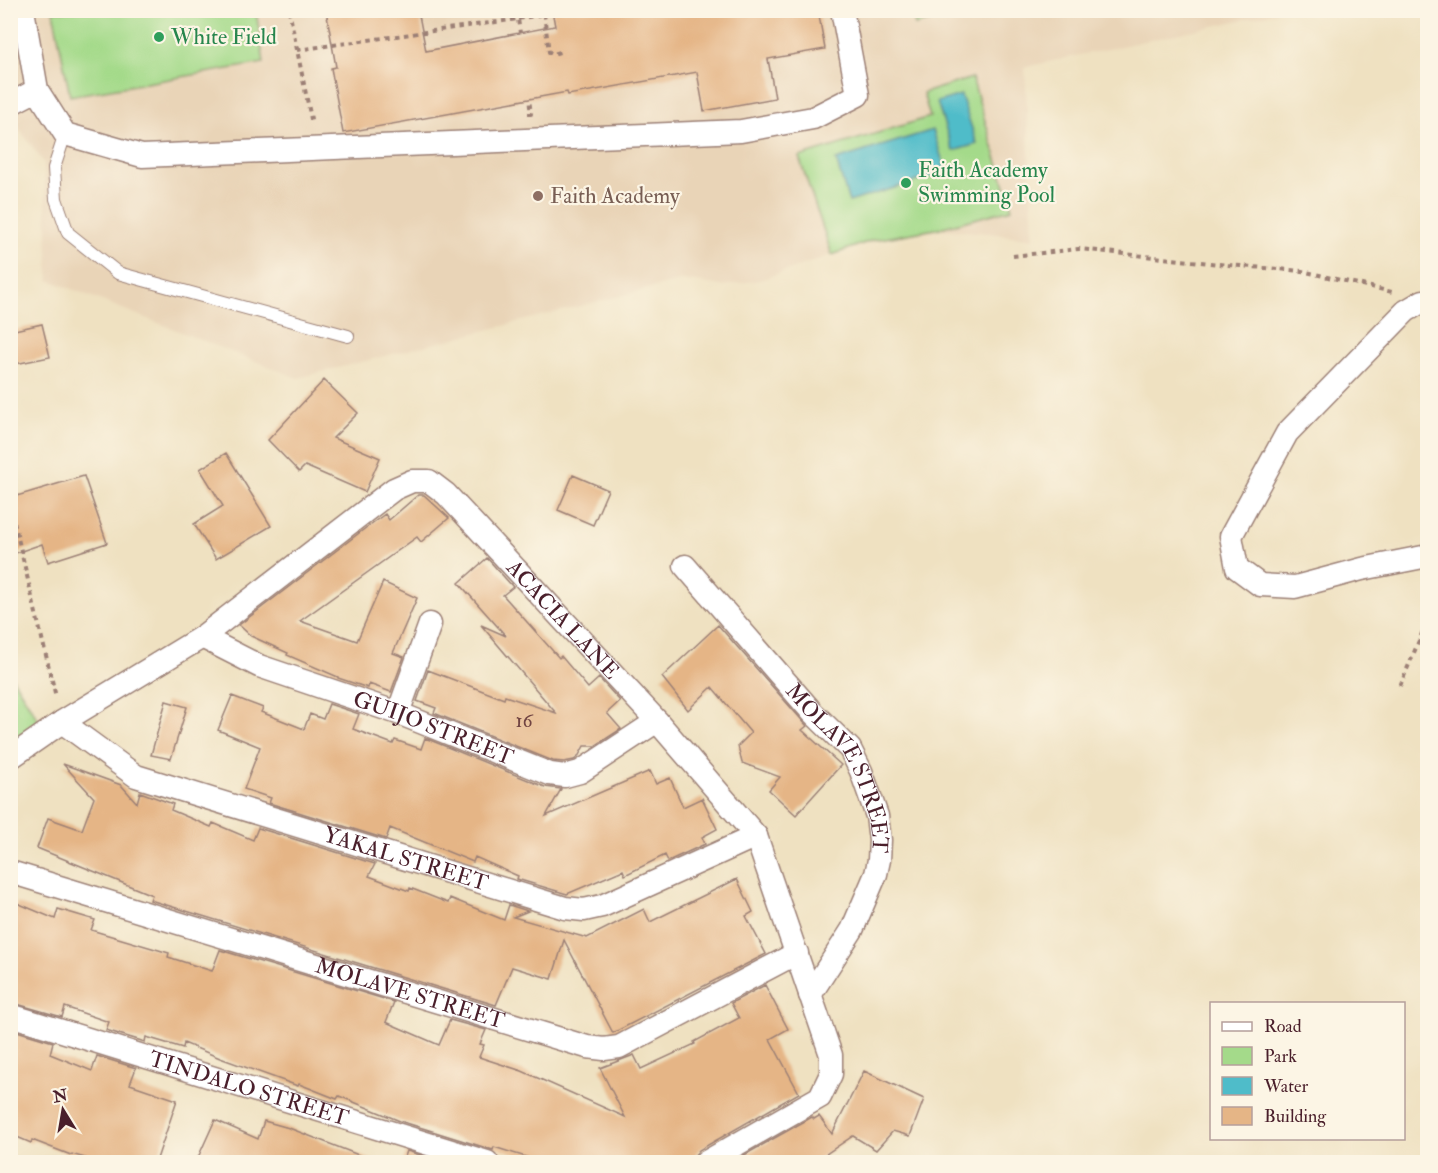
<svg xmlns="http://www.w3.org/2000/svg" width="1438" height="1173" font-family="'IM FELL Double Pica',serif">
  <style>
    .built { fill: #e9d4b7 }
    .green { fill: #a4da8a; stroke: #777c5a; stroke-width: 1.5 }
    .water { fill: #4fbcc9; stroke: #4c6e7a; stroke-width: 1.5 }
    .building { fill: #e5b586 }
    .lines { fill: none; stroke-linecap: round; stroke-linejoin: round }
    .service-casing { stroke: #9c8076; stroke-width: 14 }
    .minor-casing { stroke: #9c8076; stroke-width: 25 }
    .path { stroke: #9c8076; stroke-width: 4; stroke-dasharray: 4.5 4.5; stroke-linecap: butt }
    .service { stroke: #fff; stroke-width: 12 }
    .minor { stroke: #fff; stroke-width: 22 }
    .leisure-dot { fill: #2e9e5b; stroke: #fcf5e5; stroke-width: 2 }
    .education-dot { fill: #8d6e63; stroke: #fcf5e5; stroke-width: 2 }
    .labels { text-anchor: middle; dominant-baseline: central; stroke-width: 4.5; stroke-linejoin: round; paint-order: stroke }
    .number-label { font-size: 20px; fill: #714442 }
    .leisure-label { font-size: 22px; fill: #27864d; stroke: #fcf5e5; text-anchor: start }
    .education-label { font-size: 22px; fill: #785e54; stroke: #fcf5e5; text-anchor: start }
    .street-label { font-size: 22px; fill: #4a1f2b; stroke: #fcf5e5 }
  </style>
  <rect width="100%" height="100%" fill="#fcf5e5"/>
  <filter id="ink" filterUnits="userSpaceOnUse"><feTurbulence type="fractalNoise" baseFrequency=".0167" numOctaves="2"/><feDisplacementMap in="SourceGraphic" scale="12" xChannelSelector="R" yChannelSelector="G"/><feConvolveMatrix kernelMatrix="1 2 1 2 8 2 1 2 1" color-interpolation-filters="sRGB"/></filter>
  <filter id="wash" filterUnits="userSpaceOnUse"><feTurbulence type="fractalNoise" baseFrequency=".008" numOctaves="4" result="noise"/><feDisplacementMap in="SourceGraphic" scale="24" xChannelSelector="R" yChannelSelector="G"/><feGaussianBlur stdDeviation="1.35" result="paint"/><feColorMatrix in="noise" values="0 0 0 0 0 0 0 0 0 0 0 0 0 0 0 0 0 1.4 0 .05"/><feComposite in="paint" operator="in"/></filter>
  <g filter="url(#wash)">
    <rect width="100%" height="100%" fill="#efe1c1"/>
    <!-- built -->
    <path class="built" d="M10 11H1282L1025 67 1033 239 990 233 936 229 873 240 760 280 722 286 683 280 298 378 49 280 44 163 11 117Z"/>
    <!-- green -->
    <path class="green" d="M53 11H256L264 63 70 96Z
      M911 11V10L970 11 915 25Z
      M972 78 1012 209 936 229 873 240 832 255 799 157 930 117 923 93Z
      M10 674 41 724 11 741H10Z"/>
    <!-- water -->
    <path class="water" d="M961 95 977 144 953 151 937 102Z
      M933 130 946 172 849 202 836 160Z"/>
    <g id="blocks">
      <!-- building -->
      <path class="building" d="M326 10H418L426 51 555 26 552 10H818L825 49 768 59 775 98 704 111 697 72 568 95 567 92 529 99 343 133 331 68 336 67Z
        M42 324 50 357 10 365V331Z
        M324 380 358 413 333 438 380 458 365 492 305 466 299 472 268 440Z
        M226 453 271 526 216 559 194 524 223 506 200 469Z
        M573 475 608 490 593 525 558 510Z
        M84 476 107 543 48 562 42 544 10 555V498Z
        M418 495H424L449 518 421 542 417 537 300 621 357 641 383 582 417 598 393 653 404 657 391 692 369 684 368 688 338 678V677L287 655 288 653 251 636 239 625 367 527 385 514 389 520Z
        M487 558 513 587 503 595 559 658 561 656 588 688 599 678 620 701 607 713 621 729 595 746H584L578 757 574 760 564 762 553 761 434 713 436 708 417 701 428 670 504 699 505 696 556 713 481 625 506 636 459 583Z
        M718 625 807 726 802 730 841 765 796 815 769 790 780 777 742 763 738 746 751 733 712 687 688 710 662 677Z
        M232 696 263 708 261 712 304 729 310 714 323 719 329 704 359 714 353 729 393 744 395 740 421 749 425 738 545 787 561 789 546 816 650 771 656 784 670 778 683 807 702 798 717 829 702 837 705 844 668 861 665 855 625 875 623 870 567 894 517 879 518 876 475 857 473 862 390 828 386 839 269 803 271 798 244 789 260 747 218 730Z
        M166 701 187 707 171 759 151 755Z
        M63 764 121 785 137 803 140 792 173 804 171 810 211 827 213 823 253 840 258 828 375 864 369 876 409 891 410 888 448 903 450 898 504 920 509 905 528 911 513 917 587 938 644 909 650 922 737 879 753 912 746 916 766 954 613 1033 564 940 552 979 512 967 496 1005 150 900 152 895 37 848 48 818 82 830 94 798Z
        M17 903 55 919 58 909 95 920 91 930 169 953 168 957 212 971 220 950 394 1002 386 1022 439 1045 450 1020 486 1030 480 1044 484 1045 479 1057 522 1071 625 1117 600 1068 634 1055 641 1069 695 1044 694 1042 739 1018 731 1003 765 985 788 1029 770 1039 799 1093 699 1150 694 1156 693 1162H542L494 1147 493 1150 400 1121 339 1096 337 1099 299 1084 298 1086 220 1058 184 1043 183 1048 146 1037 145 1042 106 1030 109 1022 65 1007 62 1017 10 1002V918Z
        M10 1029 53 1042 50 1054 92 1071 97 1056 136 1068 130 1084 177 1100 156 1162H98L72 1154 71 1155 32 1140 31 1143 10 1134Z
        M864 1071 924 1099 910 1136 893 1131 876 1150 853 1136 814 1162H732L812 1117 814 1119 819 1116 832 1134Z
        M215 1120 258 1139 264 1121 289 1128 374 1161V1162H196Z
        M407 1151 443 1162H403Z"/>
    </g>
  </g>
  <g filter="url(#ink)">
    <use href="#blocks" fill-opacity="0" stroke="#9c8076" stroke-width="1.5"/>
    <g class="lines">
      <defs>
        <path id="service" d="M65 134 54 168 56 199 68 233 118 273 348 336"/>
        <g id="minor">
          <path d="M23 10 37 90 65 134 142 156 741 131 813 118 858 95 842 10"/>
          <path d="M10 104 37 90"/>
          <path d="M1428 302 1423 301 1406 311 1287 433 1231 536 1237 568 1260 585 1295 587 1362 569 1428 556"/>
          <path id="s1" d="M685 566 813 713 850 749 861 771 877 816 880 840 879 860 876 874 852 930 810 995"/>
          <path id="s2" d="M202 637 259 666 398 713 550 774 565 776 580 772 657 721"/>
          <path d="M398 713 430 624"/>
          <path id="s3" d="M62 722 136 776 565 908 584 910 602 906 756 836"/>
          <path id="s4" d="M10 758 62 722 202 637 394 489 412 481H429L446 494 657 721 756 836 831 1055V1074L820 1097 706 1162"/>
          <path id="s5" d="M10 872 587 1047 604 1049 619 1047 797 953"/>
          <path id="s6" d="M10 1015 487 1162"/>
        </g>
      </defs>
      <!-- service casing -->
      <use href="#service" class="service-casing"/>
      <!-- minor casing -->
      <use href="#minor" class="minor-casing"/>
      <!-- path -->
      <path class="path" d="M289 10 312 124
        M544 14 549 52 553 54 560 52
        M518 19 544 14 543 10
        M297 50 518 19 520 33
        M528 114H531L529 99
        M1013 256 1079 249 1228 265 1302 271 1392 292
        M10 505 56 697
        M1400 686 1428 619"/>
      <!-- service -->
      <use href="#service" class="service"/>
      <!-- minor -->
      <use href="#minor" class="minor"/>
    </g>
  </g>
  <!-- markers -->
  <g class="leisure-dot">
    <circle cx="159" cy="37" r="6"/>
    <circle cx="906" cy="183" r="6"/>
  </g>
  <circle class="education-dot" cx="538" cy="196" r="6"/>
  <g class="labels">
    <!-- number labels -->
    <g class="number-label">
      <text x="524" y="720">16</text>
    </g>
    <!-- leisure labels -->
    <g class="leisure-label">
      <text x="171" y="37">White Field</text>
      <text x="918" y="170">Faith Academy<tspan x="918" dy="25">Swimming Pool</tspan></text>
    </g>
    <!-- education labels -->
    <g class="education-label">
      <text x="550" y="196">Faith Academy</text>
    </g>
    <!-- street labels -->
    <g class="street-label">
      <text stroke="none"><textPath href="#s4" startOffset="699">ACACIA LANE</textPath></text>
      <text stroke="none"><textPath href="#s2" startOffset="249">GUIJO STREET</textPath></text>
      <text stroke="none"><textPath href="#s1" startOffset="258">MOLAVE STREET</textPath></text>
      <text stroke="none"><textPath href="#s3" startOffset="374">YAKAL STREET</textPath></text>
      <text stroke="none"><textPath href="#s5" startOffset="418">MOLAVE STREET</textPath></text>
      <text stroke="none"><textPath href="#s6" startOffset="250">TINDALO STREET</textPath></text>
    </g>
  </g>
  <!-- margin -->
  <rect width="1438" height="1173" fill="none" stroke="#fcf5e5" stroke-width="36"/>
  <!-- legend -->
  <rect x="1210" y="1002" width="195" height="138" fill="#fcf5e5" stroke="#b59f9b" stroke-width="1.5"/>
  <rect x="1222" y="1022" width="30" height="9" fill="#ffffff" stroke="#b59f9b" stroke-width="1.5"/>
  <text x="1264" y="1032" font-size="18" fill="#4a1f2b">Road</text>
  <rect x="1222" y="1047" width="30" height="18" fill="#a4da8a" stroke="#b59f9b" stroke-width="1.5"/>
  <text x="1264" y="1062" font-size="18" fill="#4a1f2b">Park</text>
  <rect x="1222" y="1077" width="30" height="18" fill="#4fbcc9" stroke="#b59f9b" stroke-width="1.5"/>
  <text x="1264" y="1092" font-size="18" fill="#4a1f2b">Water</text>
  <rect x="1222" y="1107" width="30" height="18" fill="#e5b586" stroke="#b59f9b" stroke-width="1.5"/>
  <text x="1264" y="1122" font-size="18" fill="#4a1f2b">Building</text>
  <!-- north arrow -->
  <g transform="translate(63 1110) rotate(349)" stroke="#fcf5e5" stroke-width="4.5" paint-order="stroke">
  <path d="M0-4.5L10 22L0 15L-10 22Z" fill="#4a1f2b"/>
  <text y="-9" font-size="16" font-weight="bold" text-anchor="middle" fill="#4a1f2b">N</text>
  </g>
</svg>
